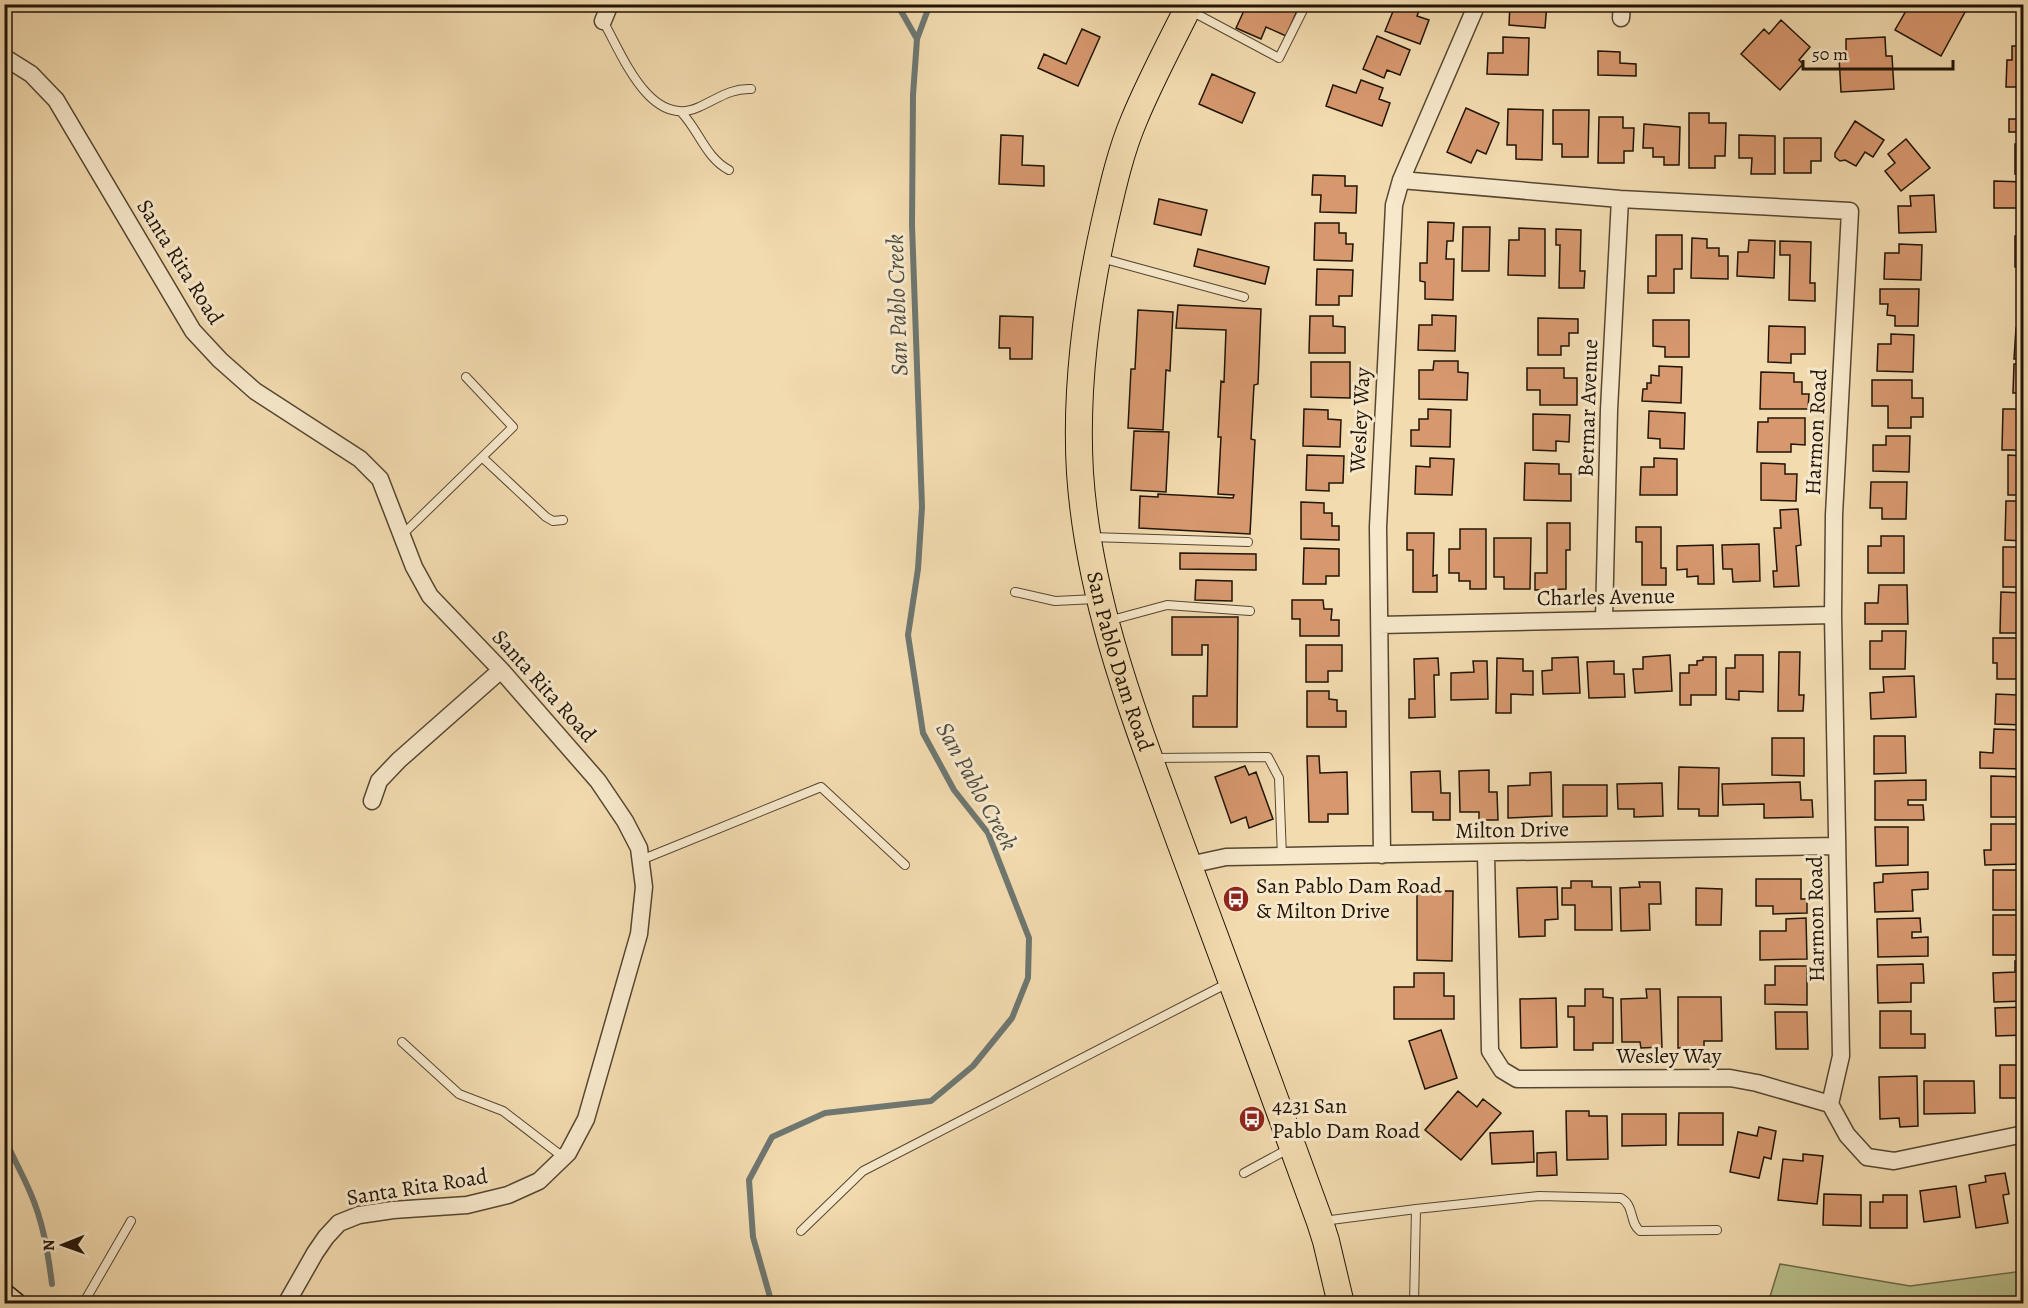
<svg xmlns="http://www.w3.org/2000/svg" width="2028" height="1308" font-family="Alegreya,serif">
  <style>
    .green { fill: #b9c08b; stroke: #6d6a49; stroke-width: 1.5 }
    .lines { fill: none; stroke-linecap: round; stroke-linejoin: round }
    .stream { stroke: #6e7771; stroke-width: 6 }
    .building { fill: #d7986e; stroke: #211507; stroke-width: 1.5 }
    .lane-casing { stroke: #554631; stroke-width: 10 }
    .street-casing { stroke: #554631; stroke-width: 19 }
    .secondary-casing { stroke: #211507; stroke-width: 25 }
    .primary-casing { stroke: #211507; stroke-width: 28 }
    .lane { stroke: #f7e8cb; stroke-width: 8 }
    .street { stroke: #f7e8cb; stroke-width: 16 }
    .secondary { stroke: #f7e8cb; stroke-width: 22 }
    .primary { stroke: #f2dbaf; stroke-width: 26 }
    .labels { text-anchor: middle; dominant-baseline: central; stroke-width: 6; stroke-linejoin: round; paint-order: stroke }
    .street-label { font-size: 22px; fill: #211507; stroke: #f7e8cb }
    .poi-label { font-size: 22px; fill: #211507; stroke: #f7e8cb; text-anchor: start }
    .water-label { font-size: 24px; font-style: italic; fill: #4e4e45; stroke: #f7e8cb }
  </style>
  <rect width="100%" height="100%" fill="#f2dbaf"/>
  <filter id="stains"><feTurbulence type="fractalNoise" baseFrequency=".00333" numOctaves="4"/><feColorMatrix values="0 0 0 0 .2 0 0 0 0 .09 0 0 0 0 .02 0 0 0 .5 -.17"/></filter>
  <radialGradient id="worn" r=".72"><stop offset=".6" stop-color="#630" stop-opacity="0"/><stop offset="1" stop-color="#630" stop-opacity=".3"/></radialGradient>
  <!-- green -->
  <path class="green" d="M1780 1264 1910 1286 2023 1271V1303H1768Z"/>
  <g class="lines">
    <!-- stream -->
    <path class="stream" d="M897 4 917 39
      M4 1137C12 1156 22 1173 30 1192 43 1221 48 1253 52 1284
      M772 1304 753 1237 749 1180 772 1137 825 1113 931 1101 973 1066 1012 1018 1028 978 1029 938 988 833 954 790 923 733 908 635 918 569 922 507 912 225 913 95 917 39 930 4"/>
  </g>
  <!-- building -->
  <path class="building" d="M999 4H1016L1013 11Z
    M1247 4H1300L1286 36 1266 27 1261 39 1236 28Z
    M1396 4 1421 5 1417 16 1429 20 1420 44 1385 31Z
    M1510 4H1547L1545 28 1509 25Z
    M1724 4H1760L1759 6H1724Z
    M1910 4H1952L1965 12 1941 56 1895 30Z
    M2021 4H2024V31H2021Z
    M1781 20 1810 47 1799 60 1803 64 1780 90 1741 54 1764 29 1769 34Z
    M1082 29 1100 37 1078 86 1038 68 1044 54 1066 64Z
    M1377 36 1410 50 1400 75 1387 70 1384 78 1363 69Z
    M1503 37 1529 38 1528 75 1487 74 1488 53H1503Z
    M1885 37 1886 56H1892L1894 89 1841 92 1839 57H1846V39Z
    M2012 46H2024V87H2006L2007 60H2012Z
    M1598 51 1620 52V63L1636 64V76L1598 75Z
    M1212 74 1255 93 1242 123 1199 104Z
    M1361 80 1383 88 1379 99 1390 103 1382 126 1326 106 1333 85 1356 93Z
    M2021 92H2024V132H2009V119H2021Z
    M1466 108 1499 123 1486 154 1477 150 1471 163 1447 152Z
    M1508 109 1543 110 1542 160 1516 159V145H1507Z
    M1553 110H1589L1588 157H1562V144H1553Z
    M1689 113H1709V123H1726L1725 156H1715V168H1689Z
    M1599 117H1623V128H1634L1633 151H1624V163H1598Z
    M1855 121 1884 140 1873 157 1865 152 1856 166 1845 160 1840 161 1835 157V153Z
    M1644 124 1680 127 1679 165H1664V157H1653V148H1643Z
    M1001 135 1023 136 1022 165 1044 166V186L999 184Z
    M1739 135 1775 136V174H1751L1752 158H1739Z
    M1784 138H1821V161H1811V173H1784Z
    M1906 139 1930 168 1901 191 1885 171 1895 163 1888 154Z
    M2015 144H2024V174H2015Z
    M1313 175 1345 176V186H1357L1356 213 1320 212 1321 195H1312Z
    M1994 181 2024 182V208H1994Z
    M1934 195 1936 232 1899 233 1898 206H1911L1910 196Z
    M1159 199 1207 210 1201 235 1154 224Z
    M1428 222 1454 223 1453 241H1447L1446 259H1454L1453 300 1425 299V282L1420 281V263H1427Z
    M1315 223H1339V233H1346V244H1353L1352 261 1314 260Z
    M1463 227H1490L1489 271H1462Z
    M2023 227 2024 267H2015V236L2022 237Z
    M1519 228 1545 229V276L1508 275 1509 240H1519Z
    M1556 229 1581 230 1580 271H1585L1584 288H1559L1560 245H1556Z
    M1656 235H1682V269H1674V293H1648V276H1656Z
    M1692 238 1707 239V248H1719V256H1728V279L1691 278Z
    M1749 240 1775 241 1774 278 1737 276 1738 252H1748Z
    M1780 241 1811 242 1810 283H1815V301L1789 300 1790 255H1780Z
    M1899 244 1922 245 1921 280 1884 279 1885 253H1899Z
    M1198 249 1269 267 1265 284 1194 266Z
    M1317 269 1353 270 1352 296H1339V305H1316Z
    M2018 272H2024V302H2017Z
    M1880 289H1919L1918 326H1895V316L1887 315 1888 304H1880Z
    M1178 305 1261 309 1258 384 1254 385 1251 439 1255 440 1250 534 1139 528 1140 496 1158 497V494L1233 498 1234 495 1218 494 1221 437H1218L1221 381 1224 382 1226 330 1176 328Z
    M1138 310 1173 312 1170 371 1166 370 1163 430 1128 428 1131 369H1135Z
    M1432 315 1456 316 1455 351 1418 350 1419 325H1432Z
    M1000 316 1033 317 1032 359H1010V348H999Z
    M1310 316H1333V326L1345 327V353H1309Z
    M1538 318 1578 319V333H1569V346H1561V355H1538Z
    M1653 320H1689V357H1665V347L1653 346Z
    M1769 326 1805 327V354H1791V363L1768 362Z
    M2016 328 2024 329V359H2014Z
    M1891 334 1914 335 1913 372 1877 371 1878 344H1891Z
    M1434 361H1458V372L1468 373 1467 400 1419 399V370H1433Z
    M1311 362H1350V398L1311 397Z
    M2014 364H2024V405L2023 393H2013Z
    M1659 366 1682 367 1681 403 1642 401 1643 389H1647V383H1651V375L1659 376Z
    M1527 368H1564V378H1577V405H1540V390H1527Z
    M1761 372 1794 373V382H1802V394H1809L1808 409H1760Z
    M1872 380H1912V398H1923V417H1911V428H1888V406H1872Z
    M1304 409 1328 410V419L1341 420 1340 447 1303 446Z
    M1428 409 1451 410 1450 447 1411 446V430H1419V419H1428Z
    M2003 409H2024V450H2002Z
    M1649 411 1685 413 1684 449 1660 448V439L1648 438Z
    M1533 414 1570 415 1569 442 1556 441V451L1533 450Z
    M1768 418H1805V445L1791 444V452H1757L1758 422H1768Z
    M1134 431 1169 432 1166 492 1131 490Z
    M1886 436H1910L1909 472 1873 471V445H1886Z
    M1307 455 1344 456 1343 483H1329V491L1306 490Z
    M2008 455 2024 456V495H2008Z
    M1430 458 1454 459 1452 495 1415 494 1416 466 1430 467Z
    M1654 458 1677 459V495H1640L1641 467H1654Z
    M1525 463 1559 464V474H1571V501L1524 500Z
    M1761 463 1785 464V474H1797L1796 501 1761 500Z
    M1871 482H1907L1906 519H1882V508H1870Z
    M2006 501H2024V541L2005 540Z
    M1301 502 1324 503V513H1332V526H1339V540L1301 539Z
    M1798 509 1801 545 1796 546 1799 586 1774 587 1773 571H1777L1774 528H1781L1780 510Z
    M1547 523H1570V550H1566V589L1535 590V573H1547Z
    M1636 527H1661V568H1666V585H1642V542H1636Z
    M1460 529H1486V589H1470V581H1459V573H1449V549H1460Z
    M1407 533H1434L1433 576 1437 575V592H1413V550H1407Z
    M1881 536H1904V573H1868V546H1881Z
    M1494 538H1531L1530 589H1504V577H1494Z
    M1759 544 1760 581 1733 582 1732 569H1723L1722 545Z
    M1713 545 1714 584H1698V576L1687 577V569L1677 570V546Z
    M2003 547H2024V587H2003Z
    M1304 548 1339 549V576H1326V584H1303Z
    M1180 553 1256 554V570L1180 569Z
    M1196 580 1232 581V601L1195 600Z
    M1879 585H1907L1908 624H1865V603H1878Z
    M2001 592 2024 593V633H2000Z
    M1292 600H1323L1324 609H1332L1331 620H1339V636H1300V619H1292Z
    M1172 617H1238L1237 727H1193V696H1207L1208 645H1202V655H1172Z
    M1882 631H1906L1905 669H1870V641H1882Z
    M1993 638H2024V679H1997V663H1993Z
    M1306 645H1342V671H1328V682H1306Z
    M1779 652H1800L1799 695H1804L1803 711H1778Z
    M1670 655 1672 691 1635 693 1633 669H1643V657Z
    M1735 655H1763V692L1739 691V700L1726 699V668H1735Z
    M1578 657 1580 693 1543 694 1542 671 1552 670V658Z
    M1703 657H1716V695H1691V705H1680V673H1689V665H1697V661L1703 660Z
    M1438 658 1439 675H1434L1435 717 1409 718V699H1415L1414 659Z
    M1497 658 1523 659V671H1533V695L1511 694V713H1496Z
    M1473 661H1487L1488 699 1451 700V673L1474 672Z
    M1614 661V674H1624L1625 697 1589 698 1587 662Z
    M1914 676 1916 717 1871 719 1870 693 1884 692 1883 677Z
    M2019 685H2024V725L1995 724 1996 694 2018 695Z
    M1307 691H1329V699L1337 700V711H1346V727H1307Z
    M1994 729 2024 730V769L1980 768V752L1993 753Z
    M1874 736H1905L1906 773 1874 774Z
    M1772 738H1804V776L1772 775Z
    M1307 756H1319L1320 773 1347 772 1348 814H1328V822H1309Z
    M1245 766 1249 775 1256 772 1273 819 1249 828 1246 817 1231 823 1215 777Z
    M1679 767 1719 768 1718 816H1699V809H1678Z
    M1489 770V792H1497L1498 820H1479V812H1460L1459 771Z
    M1440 771 1441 793H1450V820H1433V812H1412L1411 772Z
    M1551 772 1552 816 1508 818V786L1530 785V773Z
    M1991 776 2024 777V817H1991Z
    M1926 780V800H1908V805H1923L1924 820H1875V781Z
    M1800 782 1801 800H1812L1813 817 1764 818V804L1723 805 1722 784Z
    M1662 783 1663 816 1634 817V809H1618L1617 784Z
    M1563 785H1607V816L1563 817Z
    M1991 824H2024V864L1985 865 1984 850H1991Z
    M1875 827H1908V865L1876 866Z
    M1993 870H2024V910H1993Z
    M1928 872V889L1912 890 1913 911 1875 912 1874 883 1883 882V874Z
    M1756 879H1801V899H1807V913L1773 914V906H1756Z
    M1571 881H1592V887H1611L1612 930H1575V905H1562V888H1571Z
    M1639 882H1660L1661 904H1649L1650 930 1621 931 1620 888 1640 887Z
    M1557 887 1558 919 1545 920V936L1519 937 1517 888Z
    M1696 888 1722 889 1721 925H1696Z
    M1417 891H1453L1452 961 1417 960Z
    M1993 915H2024V955H1993Z
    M1806 918 1807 959 1760 960V931H1786V919Z
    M1920 918 1921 932H1912V938L1928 937V956L1878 957 1877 919Z
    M2024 960V1001L1994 1002 1993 973 2015 972V961Z
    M1923 964 1924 983H1911V1002L1878 1003 1877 965Z
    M1775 966H1807V1005L1765 1004V985H1775Z
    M1414 973H1444V996H1454V1019H1394V987H1414Z
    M1585 989H1603V997L1613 998V1043H1593V1050H1574V1017H1568V1006H1585Z
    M1646 989H1660L1662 1047 1641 1048 1640 1042H1622L1621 999 1647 998Z
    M1678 997H1721L1722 1041H1704V1047L1678 1048Z
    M1556 998 1557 1047 1521 1048 1520 999Z
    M2024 1007V1035L1996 1036 1995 1008Z
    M1880 1011H1911V1034H1925V1048H1880Z
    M1775 1012H1807L1808 1049H1776Z
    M1441 1030 1457 1078 1425 1089 1409 1041Z
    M2000 1065H2024V1098H2000Z
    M1917 1076 1918 1126 1900 1127 1899 1118 1880 1119 1879 1077Z
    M1924 1081H1974L1975 1113 1924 1114Z
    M1458 1091 1477 1107 1483 1099 1501 1113 1461 1160 1425 1130Z
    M1566 1111H1589V1116H1607L1608 1159 1567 1160Z
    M1679 1113H1723V1145H1678Z
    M1622 1114H1666V1145L1622 1146Z
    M1759 1127 1776 1131 1771 1159 1764 1157 1759 1178 1730 1172 1738 1132 1757 1136Z
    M1533 1131 1534 1162 1492 1164 1490 1133Z
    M1556 1152 1557 1175 1537 1176V1153Z
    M1803 1154 1823 1156 1817 1204 1778 1200 1783 1159 1803 1161Z
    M2005 1173 2009 1194 2003 1195 2008 1223 1976 1228 1969 1185 1986 1182 1985 1176Z
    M2024 1177V1202L2019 1178Z
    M1956 1186 1960 1217 1924 1222 1920 1191Z
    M1824 1194 1861 1195V1226L1823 1225Z
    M1883 1195H1907V1228H1870V1202H1883Z"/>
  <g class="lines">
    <defs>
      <path id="lane" d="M1191 11 1279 58 1306 4
        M603 21C622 54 650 130 699 107 717 99 731 88 751 89
        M682 113C699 131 706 158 729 170
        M1101 258 1244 297
        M483 458 546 517 553 521 563 520
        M402 535 513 427 466 377
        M1091 537 1248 542
        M1015 592 1055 601 1096 599
        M1108 621 1167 605 1250 611
        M1153 758 1268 757 1279 778 1282 857
        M641 860 821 787 905 865
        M402 1042 459 1094 503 1111 563 1157
        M1244 1173 1290 1148
        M1416 1209 1539 1196 1621 1198C1635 1206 1629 1223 1640 1231L1717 1230
        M1323 1221 1416 1209 1414 1304
        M801 1231 863 1171 1228 983
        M83 1304 131 1221"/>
      <path id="street" d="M1621 18 1622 4
        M603 21 610 4
        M4 57 31 74 56 100 193 331 220 360 255 391 360 459 380 479 414 567 430 596 501 670 598 781 625 821 639 848 644 887 639 934 586 1119 568 1153 539 1181 508 1195 467 1205 393 1210 359 1215 339 1223 326 1237 315 1253 286 1304
        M1401 180 1620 199 1850 211 1834 515 1833 615 1841 1056 1830 1104
        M1604 619 1609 410 1620 199
        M1380 625 1833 615
        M372 801 379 781 399 760 501 670
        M1486 853 1490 1051 1502 1070 1517 1079 1730 1078 1757 1083 1830 1104 1847 1135 1867 1157 1894 1161 2024 1134
        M1382 855 1378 527 1394 205 1401 180 1477 4
        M1189 865 1226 857 1837 846"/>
      <path id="secondary" d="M4 1295 15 1304"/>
      <g id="primary">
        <path id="s1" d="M1190 4C1171 42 1150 81 1134 120 1120 153 1112 190 1104 225 1086 306 1075 389 1080 473 1089 604 1136 721 1180 842 1227 969 1274 1095 1320 1222L1326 1241 1341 1304"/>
      </g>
    </defs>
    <!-- lane casing -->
    <use href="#lane" class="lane-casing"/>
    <!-- street casing -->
    <use href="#street" class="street-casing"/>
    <!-- secondary casing -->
    <use href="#secondary" class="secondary-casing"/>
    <!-- primary casing -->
    <use href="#primary" class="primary-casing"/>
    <!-- lane -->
    <use href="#lane" class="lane"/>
    <!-- street -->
    <use href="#street" class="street"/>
    <!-- secondary -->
    <use href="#secondary" class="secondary"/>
    <!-- primary -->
    <use href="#primary" class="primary"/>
  </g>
  <!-- icons -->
  <defs>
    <symbol id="bus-disc" viewBox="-11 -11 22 22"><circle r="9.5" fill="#8f2418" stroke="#f7e8cb"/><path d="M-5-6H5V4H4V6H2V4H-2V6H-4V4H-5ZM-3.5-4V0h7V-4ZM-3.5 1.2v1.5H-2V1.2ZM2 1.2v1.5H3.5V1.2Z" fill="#fff"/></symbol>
  </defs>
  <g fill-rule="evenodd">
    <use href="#bus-disc" x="1221" y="884" width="30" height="30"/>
    <use href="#bus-disc" x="1237" y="1104" width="30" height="30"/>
  </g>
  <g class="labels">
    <!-- street labels -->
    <g class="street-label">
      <text transform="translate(180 262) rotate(58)">Santa Rita Road</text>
      <text transform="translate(1588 408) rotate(-88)">Bermar Avenue</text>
      <text transform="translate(1360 420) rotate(-87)">Wesley Way</text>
      <text transform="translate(1816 432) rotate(-87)">Harmon Road</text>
      <text transform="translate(1606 597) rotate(-1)">Charles Avenue</text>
      <text stroke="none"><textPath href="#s1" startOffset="681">San Pablo Dam Road</textPath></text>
      <text transform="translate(544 686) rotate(48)">Santa Rita Road</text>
      <text transform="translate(1512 830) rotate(-1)">Milton Drive</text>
      <text transform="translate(1816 919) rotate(-91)">Harmon Road</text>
      <text x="1669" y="1056">Wesley Way</text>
      <text transform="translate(417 1187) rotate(-9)">Santa Rita Road</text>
    </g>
    <!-- poi labels -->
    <g class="poi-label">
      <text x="1256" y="886">San Pablo Dam Road<tspan x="1256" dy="25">&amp; Milton Drive</tspan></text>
      <text x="1272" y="1106">4231 San<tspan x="1272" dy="25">Pablo Dam Road</tspan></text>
    </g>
    <!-- water labels -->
    <g class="water-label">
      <text transform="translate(897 305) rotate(-92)">San Pablo Creek</text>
      <text transform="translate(977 786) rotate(61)">San Pablo Creek</text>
    </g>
  </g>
  <!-- margin -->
  <rect width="2028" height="1308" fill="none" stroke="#f2dbaf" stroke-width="24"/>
  <rect x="6" y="6" width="2016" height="1296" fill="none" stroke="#211507" stroke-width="3"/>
  <rect x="12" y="12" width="2004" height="1284" fill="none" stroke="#211507" stroke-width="1.5"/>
  <!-- north arrow -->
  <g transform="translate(63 1245) rotate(269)" stroke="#f7e8cb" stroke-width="4.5" paint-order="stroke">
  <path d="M0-4.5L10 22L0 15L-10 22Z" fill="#211507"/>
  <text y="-9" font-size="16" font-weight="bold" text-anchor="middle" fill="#211507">N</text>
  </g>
  <!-- scale -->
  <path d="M1803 60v9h150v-9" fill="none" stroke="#211507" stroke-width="3"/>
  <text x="1812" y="60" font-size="18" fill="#211507" stroke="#f7e8cb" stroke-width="4.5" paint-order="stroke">50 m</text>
  <rect width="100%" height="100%" filter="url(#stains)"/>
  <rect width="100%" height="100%" fill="url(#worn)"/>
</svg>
